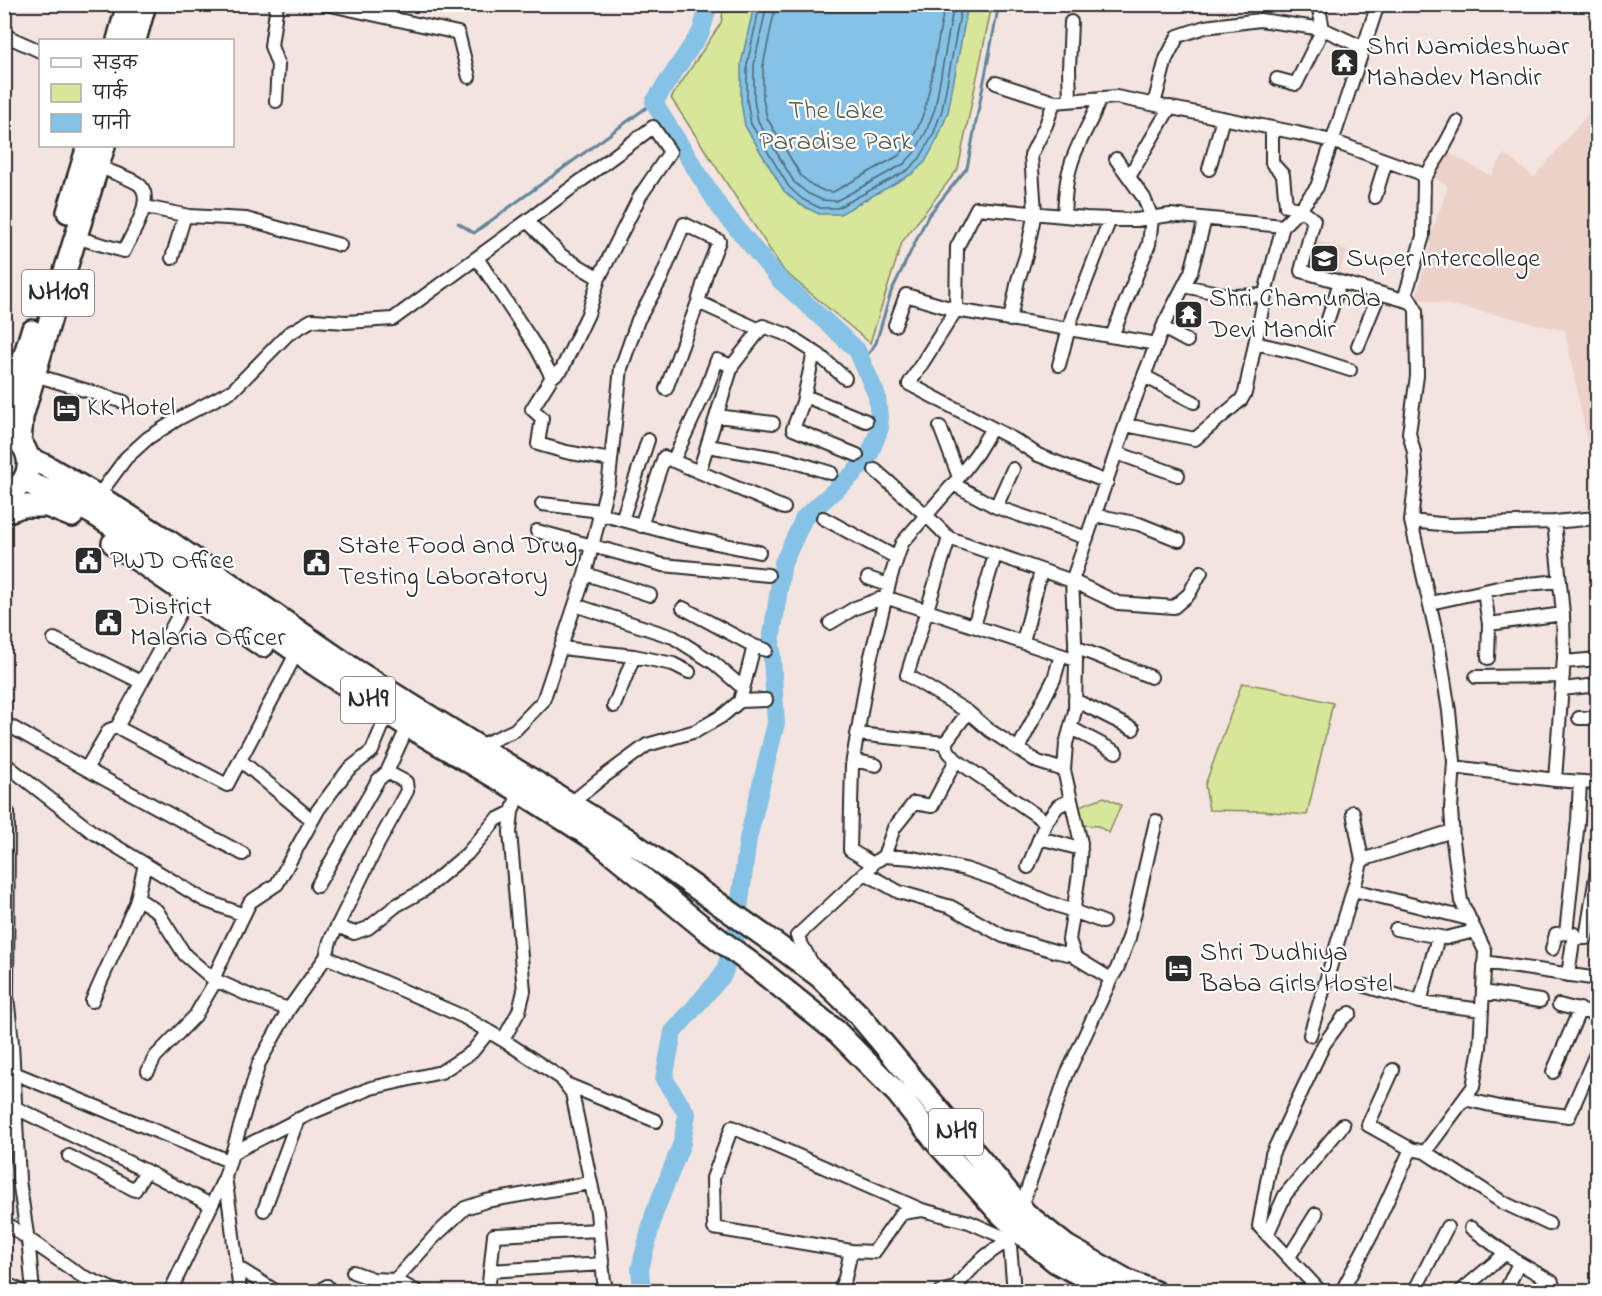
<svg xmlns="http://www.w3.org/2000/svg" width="1602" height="1296" font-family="'Indie Flower','Playpen Sans Deva',sans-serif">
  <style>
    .built { fill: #ecd1c8 }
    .green { fill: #d8e699; stroke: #828862; stroke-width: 1.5 }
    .water { fill: #85c2e5; stroke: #61869b; stroke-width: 1.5 }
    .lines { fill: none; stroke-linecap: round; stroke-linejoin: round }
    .shore { stroke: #4f6775; stroke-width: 1.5 }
    .stream { stroke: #61869b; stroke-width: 3 }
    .river { stroke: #85c2e5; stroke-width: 18 }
    .street-casing { stroke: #2b2b2b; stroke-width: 16 }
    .highway-casing { stroke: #2b2b2b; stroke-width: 26 }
    .street { stroke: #fff; stroke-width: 12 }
    .highway { stroke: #fff; stroke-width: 21 }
    .labels { text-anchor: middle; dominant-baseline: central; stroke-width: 4.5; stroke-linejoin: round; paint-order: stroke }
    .shield { fill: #fff; stroke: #6b6b6b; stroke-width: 1.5 }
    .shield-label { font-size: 26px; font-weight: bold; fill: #2b2b2b }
    .poi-label { font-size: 27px; fill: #2b2b2b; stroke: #fff; text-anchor: start }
    .park-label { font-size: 27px; fill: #565a46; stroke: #fff }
  </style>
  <rect width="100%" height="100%" fill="#f4e4df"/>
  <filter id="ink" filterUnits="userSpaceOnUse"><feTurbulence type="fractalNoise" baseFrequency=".0167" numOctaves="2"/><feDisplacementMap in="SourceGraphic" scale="12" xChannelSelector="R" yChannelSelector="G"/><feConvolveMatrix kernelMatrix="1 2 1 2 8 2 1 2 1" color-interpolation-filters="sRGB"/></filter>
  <g filter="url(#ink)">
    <!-- built -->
    <path class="built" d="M1597 104V490L1565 331 1504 316 1416 298 1430 246V238L1448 186 1434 177 1449 153 1491 176 1504 154 1534 177Z
      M1311 239 1347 250 1337 278 1305 268Z"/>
    <!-- green -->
    <path class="green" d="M724 5H992L958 169 902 242 870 343 784 271 671 98 721 23Z
      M1242 683 1271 688 1333 703 1307 815 1261 811 1209 810 1205 785Z
      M1104 797 1121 805 1109 833 1098 826 1083 825 1077 807Z"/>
    <!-- water -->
    <path class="water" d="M754 5H968L948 112 938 138 925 162 912 174 840 214H819L799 204 784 191 745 126 741 102V64Z"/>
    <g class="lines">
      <!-- shore -->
      <path class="shore" d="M760 4 747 65V101L751 124 789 187 802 199 820 208H837L908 170 920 158 933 135 942 110 962 4
        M767 4 754 65V100L758 121 794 182 807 193 822 200 836 201 904 164 914 153 926 132 935 108 954 4
        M776 4 763 66V99L767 118 801 176 812 185 824 191 833 192 898 156C923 133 928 97 934 65 937 45 941 25 945 4"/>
      <!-- stream -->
      <path class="stream" d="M458 223 474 233 654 102
        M862 363 876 343 891 292 928 216 967 168 999 4"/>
      <!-- river -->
      <path class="river" d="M642 1292 640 1269 654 1214 682 1143 687 1114 664 1079 673 1032 723 975 735 940 748 839 776 723 771 641 783 563 804 518 853 474 869 456 880 428 877 396 857 350 780 280 720 208 662 116 654 102 701 32 709 4"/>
      <defs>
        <path id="street" d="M326 4 458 33 469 77
          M1318 4 1323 29 1364 48
          M4 35 40 51
          M996 83 1054 102 1116 97 1297 133 1332 141 1420 173 1424 179 1423 236 1406 293 1416 310 1417 376 1409 433 1414 452 1416 475 1411 521 1438 641 1449 711 1454 761 1451 809 1453 841 1461 901 1485 951 1480 1047 1473 1087 1425 1152 1411 1149 1372 1234 1344 1287 1339 1292
          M276 101 278 65 271 46 277 4
          M1070 101 1069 69 1071 22
          M1154 104 1166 59 1178 36 1205 27 1260 20 1323 29 1296 84 1277 79
          M1272 128V163L1283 175 1286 206 1300 209 1314 220 1301 271 1411 302
          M1209 169 1223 118
          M1129 177 1170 107
          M1424 179 1440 154 1457 122
          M1375 197 1386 161
          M145 207 189 216 246 219 340 245
          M1064 215C1065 200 1065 183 1070 168 1076 143 1092 123 1100 98
          M527 221 562 256 599 278
          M75 237 124 251C131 235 158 196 137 183 125 176 110 172 98 166
          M172 258 185 215
          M477 258 536 347 552 377 532 409 542 418 538 444 566 452 611 460
          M1184 286 1233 296 1265 295
          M698 302 760 330
          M1328 319 1340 282
          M1010 320 1018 280 1026 256 1035 212 1031 155 1046 125 1054 102
          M895 325 906 295 956 310 1157 344
          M1163 328 1187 341
          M1112 336 1149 244 1152 218 1144 198 1116 159
          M1255 343 1294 352 1350 370
          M1358 346 1379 294
          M814 352 803 402 793 429 857 455
          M1059 365 1072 317 1110 219
          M35 375 124 402
          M1144 376 1194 402
          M805 396 866 421
          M717 416 773 423
          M1126 425 1195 439 1241 400 1245 393 1267 285 1283 226
          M940 427 959 477
          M708 446 788 460 831 473
          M1117 453 1178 475
          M673 461 706 390 717 360 732 366
          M875 470 926 515 949 538 1072 581 1118 603 1174 607 1189 594 1201 572
          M699 472 732 366 763 326 788 335 819 355 845 378
          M1107 482 1038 455 1015 440 909 384 956 310 957 247 977 208 1086 218 1136 220 1170 215 1283 226 1300 209 1317 187 1378 4
          M953 484 996 507 1087 538
          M98 496 126 458 148 438 178 419 233 390 288 334 312 320 346 322 393 319 527 221 653 127 670 152 640 196 599 278 588 314 562 369 552 377
          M542 504 601 511
          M996 507 1013 469
          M600 514 682 536 759 552
          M1095 515 1139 524 1179 540
          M823 518 897 558
          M622 520 648 440
          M1411 521 1450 525 1554 522 1596 518
          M1554 522 1563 614 1564 657 1555 780
          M641 526 664 457 784 508
          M537 531 663 565 768 575
          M949 538 907 675 968 712 989 730 1038 762 1064 770
          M586 574 650 595
          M868 578 888 585
          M1484 592 1489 624 1488 658
          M1430 603 1507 586 1560 581
          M575 605 673 637 714 663 743 688
          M683 608 754 646 766 650
          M830 623 855 608 885 597 1076 660
          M1489 624 1563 614
          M974 626 995 555
          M54 639 141 682
          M1023 642 1041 571
          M1075 647 1151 677
          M561 648 634 656 673 664 689 672
          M1564 662 1598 659
          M1476 677 1563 676
          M1562 689 1598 685
          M1075 700 1133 729
          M740 701 766 700
          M614 706 634 656
          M1579 718H1598
          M6 724 86 769 243 854
          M117 727 227 785 297 652
          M1071 728 1116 752
          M857 734 945 743 968 712
          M945 743 949 752 956 760 1046 822
          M477 747 515 730 543 701 584 578 609 479 621 368 638 320 661 279 684 224 719 241 707 271 698 302 666 389
          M1018 749 1054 679 1061 655
          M240 760 312 820
          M853 760 876 765
          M4 763 91 831 204 900 244 915
          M1454 767 1555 780 1598 783
          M86 769 109 730 117 727 192 591
          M571 803 602 778 647 745 696 731 722 716 740 701 754 646
          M4 809 8 813 7 996 12 1043 19 1180 29 1248 33 1292
          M1353 812 1362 860
          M1040 838 1081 849
          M884 856 913 858 965 869 992 878 1048 902 1103 922
          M878 860 884 856 894 828 914 803 932 806 956 760
          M1028 867 1046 822 1058 806 1071 800
          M865 873 899 892 951 907 1003 936 1058 952 1074 955
          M317 886 378 780 387 772
          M1354 890 1469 919
          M137 898 157 911 185 955 213 979 255 998 289 1009
          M337 926 354 933 368 928 397 905 424 890 467 854 496 820 512 812
          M1396 929 1446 938 1475 931
          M1574 938H1586L1598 864
          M1552 949 1556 934 1566 933
          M326 957 464 1017 503 1040 561 1078 572 1093 597 1212 604 1281 608 1292
          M1484 962 1598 979
          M814 967 797 936 865 873 873 864 850 850 852 765 870 660 891 576 902 543 956 481 977 453 992 428
          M1568 975 1574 934 1566 933 1578 821 1580 782
          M213 979 250 902 277 884 318 810 348 770 372 751 388 713
          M1111 979 1117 969 1129 938 1156 821
          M1365 986 1420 1002 1482 1010
          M1483 992 1540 1001
          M92 1001 136 903 145 864
          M1420 1002 1438 937
          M1559 1005 1598 1015
          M1310 1035 1362 860 1452 831
          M503 1040 519 1011 524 991 510 832 512 812 519 791
          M1393 1070 1368 1125 1411 1149
          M148 1071 155 1057 195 1016 216 980
          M1553 1072 1580 1009
          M14 1073 229 1161
          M566 1084 656 1121
          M1464 1099 1504 1108 1569 1116 1598 1049
          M16 1108 148 1172 211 1205
          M4 1113 16 1117
          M1425 1152 1502 1202 1549 1224
          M232 1153 311 1113 371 1088 441 1072 472 1052 489 1031
          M69 1156 135 1190 146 1171
          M225 1177 230 1211 240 1292
          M1021 1208 1067 1074 1111 979 1075 957 1069 940 1079 874 1081 843 1064 770 1066 744 1075 711 1076 660 1072 581 1131 409 1165 322 1191 272 1205 219
          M264 1210 298 1119
          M922 1210 902 1213 874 1252 851 1251 714 1228 713 1178 732 1127 922 1210 969 1222 1010 1240
          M4 1222 80 1275 119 1292
          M1471 1228 1519 1263 1552 1282 1554 1292
          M1009 1234 1014 1292
          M1267 1235 1285 1195 1343 1125
          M1289 1257 1316 1214
          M237 1267 277 1292
          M490 1271 603 1264
          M353 1272 373 1279 395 1280 418 1292
          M395 1280 434 1237 465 1208 486 1201 590 1183
          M4 1283 24 1292
          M1462 1290 1506 1253
          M170 1292 225 1177 259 1063 289 1009 326 957 330 941 379 842 407 791 406 782 387 772 408 726
          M319 1292 327 1286
          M488 1292 494 1235 599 1230
          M839 1292 845 1278 851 1251
          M940 1292 955 1288C972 1267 986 1253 1010 1240
          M1321 1292 1259 1226 1272 1154 1324 1044 1343 1018 1350 1013
          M1414 1292 1447 1227
          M1505 1292 1519 1263"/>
        <path id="highway" d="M118 40 128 4
          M135 40 145 4
          M68 212 88 146
          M4 416 16 384 32 331
          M4 433C37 443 36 484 4 495
          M20 442 22 417 53 310 104 146
          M28 458 46 466 98 496 168 541 353 669 627 839 777 945 819 976 858 1014 1026 1214 1066 1246 1128 1281 1155 1292
          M24 481 65 498 92 513 166 560 314 664 403 723 519 791 596 840 705 929 761 971 837 1032 898 1094 937 1143 999 1212 1022 1234 1056 1262 1098 1284 1116 1292
          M4 513 22 506H47L72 516
          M113 543 263 646"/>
      </defs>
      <!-- street casing -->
      <use href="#street" class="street-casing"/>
      <!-- highway casing -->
      <use href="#highway" class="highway-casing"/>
      <!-- street -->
      <use href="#street" class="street"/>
      <!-- highway -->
      <use href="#highway" class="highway"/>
    </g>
  </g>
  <!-- icons -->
  <defs>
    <symbol id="temple-square" viewBox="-11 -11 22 22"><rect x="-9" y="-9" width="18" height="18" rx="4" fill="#2b2b2b" stroke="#fff"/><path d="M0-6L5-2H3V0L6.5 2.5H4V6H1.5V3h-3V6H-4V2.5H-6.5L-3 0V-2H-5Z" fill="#fff"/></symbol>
    <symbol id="school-square" viewBox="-11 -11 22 22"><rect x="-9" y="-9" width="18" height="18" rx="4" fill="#2b2b2b" stroke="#fff"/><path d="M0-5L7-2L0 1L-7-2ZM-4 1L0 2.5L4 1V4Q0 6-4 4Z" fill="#fff"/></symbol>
    <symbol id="hotel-square" viewBox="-11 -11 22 22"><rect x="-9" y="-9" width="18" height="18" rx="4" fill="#2b2b2b" stroke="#fff"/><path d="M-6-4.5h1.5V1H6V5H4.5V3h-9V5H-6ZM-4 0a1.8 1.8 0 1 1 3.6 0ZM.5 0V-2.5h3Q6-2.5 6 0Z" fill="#fff"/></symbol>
    <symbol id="civic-square" viewBox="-11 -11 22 22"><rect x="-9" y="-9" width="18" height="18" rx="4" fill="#2b2b2b" stroke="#fff"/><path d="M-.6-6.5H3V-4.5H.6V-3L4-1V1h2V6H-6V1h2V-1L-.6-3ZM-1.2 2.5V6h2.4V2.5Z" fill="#fff"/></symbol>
  </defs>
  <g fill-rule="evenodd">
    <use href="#temple-square" x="1328" y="46" width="33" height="33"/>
    <use href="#school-square" x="1308" y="242" width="33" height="33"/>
    <use href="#temple-square" x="1172" y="298" width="33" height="33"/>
    <use href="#hotel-square" x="50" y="392" width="33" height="33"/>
    <use href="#civic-square" x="72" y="544" width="33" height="33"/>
    <use href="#civic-square" x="300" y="546" width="33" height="33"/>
    <use href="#civic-square" x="92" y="606" width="33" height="33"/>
    <use href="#hotel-square" x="1162" y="952" width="33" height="33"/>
  </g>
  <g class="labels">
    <!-- shield labels -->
    <g class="shield">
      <rect x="22" y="270" width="72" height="46" rx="4.5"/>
      <rect x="341" y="677" width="54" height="46" rx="4.5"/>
      <rect x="929" y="1109" width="54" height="46" rx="4.5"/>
    </g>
    <g class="shield-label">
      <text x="58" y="293">NH109</text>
      <text x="368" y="700">NH9</text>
      <text x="956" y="1132">NH9</text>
    </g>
    <!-- poi labels -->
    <g class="poi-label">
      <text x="1366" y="47">Shri Namideshwar<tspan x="1366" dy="31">Mahadev Mandir</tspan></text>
      <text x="1346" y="259">Super Intercollege</text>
      <text x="1209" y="299">Shri Chamunda<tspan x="1209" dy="31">Devi Mandir</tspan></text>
      <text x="87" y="408">KK Hotel</text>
      <text x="338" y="546">State Food and Drug<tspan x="338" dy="31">Testing Laboratory</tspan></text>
      <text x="110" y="561">PWD Office</text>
      <text x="130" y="607">District<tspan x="130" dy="31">Malaria Officer</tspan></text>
      <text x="1200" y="953">Shri Dudhiya<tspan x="1200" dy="31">Baba Girls Hostel</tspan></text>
    </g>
    <!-- park labels -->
    <g class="park-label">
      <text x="836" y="111">The Lake<tspan x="836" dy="31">Paradise Park</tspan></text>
    </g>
  </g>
  <!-- margin -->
  <rect width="1602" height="1296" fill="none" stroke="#fff" stroke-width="24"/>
  <rect x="12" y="12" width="1578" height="1272" fill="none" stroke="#2b2b2b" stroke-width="2" filter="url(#ink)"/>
  <!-- legend -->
  <rect x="39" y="39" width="195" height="108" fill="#ffffff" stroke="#aaaaaa" stroke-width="1.5"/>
  <rect x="51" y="58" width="30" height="9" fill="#ffffff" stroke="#aaaaaa" stroke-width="1.5"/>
  <text x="93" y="69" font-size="18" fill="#2b2b2b">सड़क</text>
  <rect x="51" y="84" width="30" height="18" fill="#d8e699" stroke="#aaaaaa" stroke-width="1.5"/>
  <text x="93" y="99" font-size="18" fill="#2b2b2b">पार्क</text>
  <rect x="51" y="114" width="30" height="18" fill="#85c2e5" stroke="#aaaaaa" stroke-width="1.5"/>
  <text x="93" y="129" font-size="18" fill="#2b2b2b">पानी</text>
</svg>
